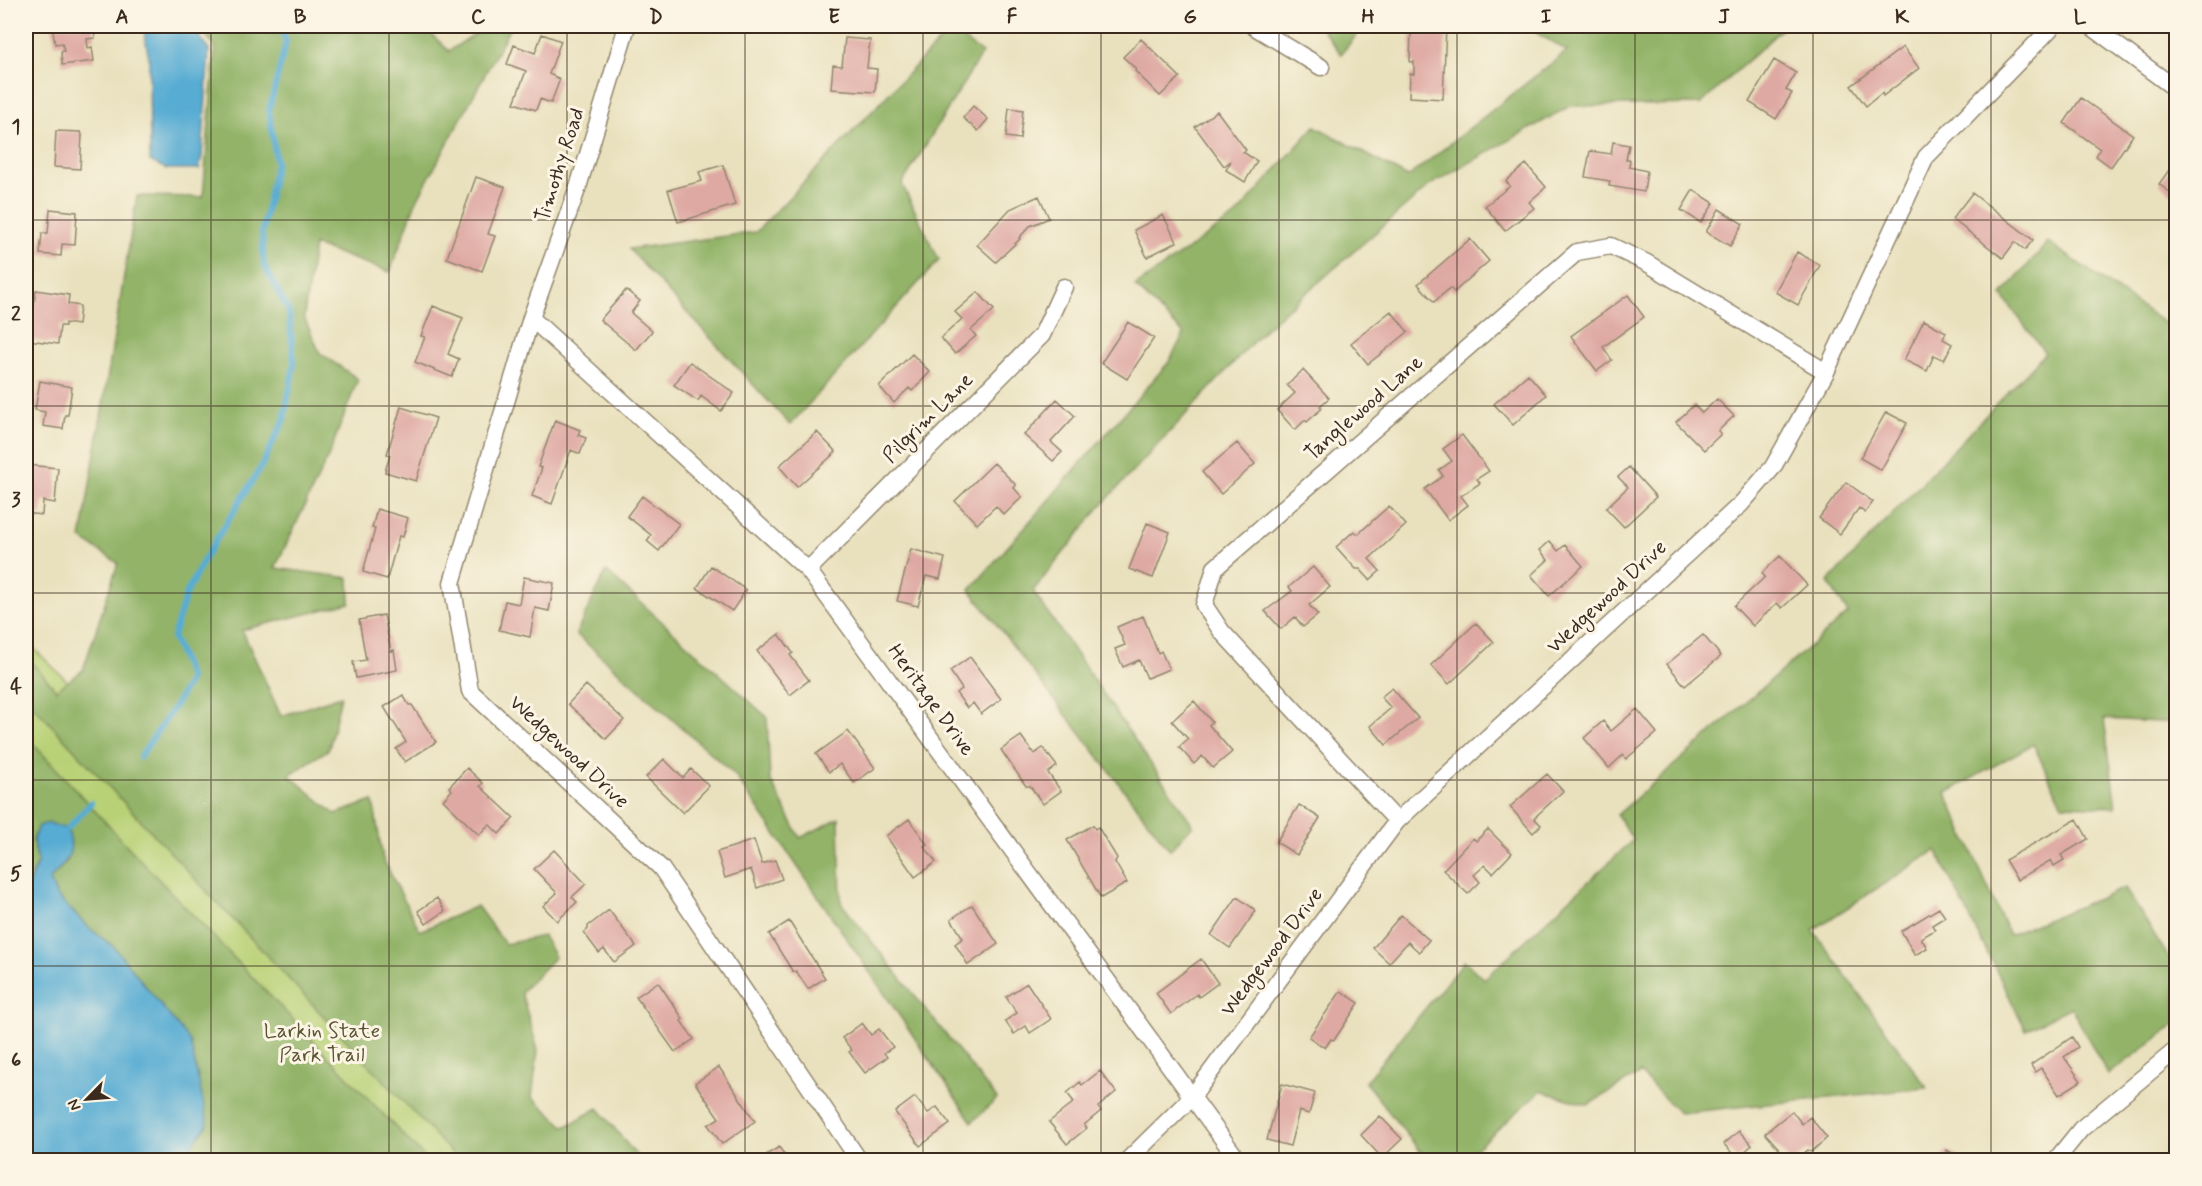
<svg xmlns="http://www.w3.org/2000/svg" width="2202" height="1186" font-family="Mynerve,sans-serif">
  <style>
    .green { fill: #b8d176; stroke: #7a7e4a; stroke-width: 1.5 }
    .forest { fill: #92b367; stroke: #666e42; stroke-width: 1.5 }
    .water { fill: #56acd3; stroke: #486b78; stroke-width: 1.5 }
    .lines { fill: none; stroke-linecap: round; stroke-linejoin: round }
    .stream { stroke: #56acd3; stroke-width: 6 }
    .building { fill: #dea9a3 }
    .street-casing { stroke: #92866e; stroke-width: 19 }
    .street { stroke: #fff; stroke-width: 16 }
    .grid { fill: none; stroke: #3b2a1e; stroke-width: 1.5; stroke-opacity: 0.55 }
    .labels { text-anchor: middle; dominant-baseline: central; stroke-width: 6; stroke-linejoin: round; paint-order: stroke }
    .street-label { font-size: 21px; fill: #3b2a1e; stroke: #fcf5e5 }
    .park-label { font-size: 21px; fill: #5a5434; stroke: #fcf5e5 }
    .neatline { fill: none; stroke: #3b2a1e; stroke-width: 2 }
    .grid-label { font-size: 20px; text-anchor: middle; font-weight: bold; fill: #3b2a1e }
  </style>
  <rect width="100%" height="100%" fill="#fcf5e5"/>
  <filter id="ink" filterUnits="userSpaceOnUse"><feTurbulence type="fractalNoise" baseFrequency=".0167" numOctaves="2"/><feDisplacementMap in="SourceGraphic" scale="12" xChannelSelector="R" yChannelSelector="G"/><feConvolveMatrix kernelMatrix="1 2 1 2 8 2 1 2 1" color-interpolation-filters="sRGB"/></filter>
  <filter id="wash" filterUnits="userSpaceOnUse"><feTurbulence type="fractalNoise" baseFrequency=".008" numOctaves="4" result="noise"/><feDisplacementMap in="SourceGraphic" scale="24" xChannelSelector="R" yChannelSelector="G"/><feGaussianBlur stdDeviation="1.35" result="paint"/><feColorMatrix in="noise" values="0 0 0 0 0 0 0 0 0 0 0 0 0 0 0 0 0 1.4 0 .05"/><feComposite in="paint" operator="in"/></filter>
  <g filter="url(#wash)">
    <rect width="100%" height="100%" fill="#e9e1be"/>
    <!-- green -->
    <path class="green" d="M26 641 563 1160H332L26 826Z"/>
    <!-- forest -->
    <path class="forest" d="M199 26H331L340 31 344 26H423L449 51 487 26H511L416 202 390 272 314 245 304 317 320 353 358 379 329 455 275 568 349 578 350 603 242 630 281 716 341 696 329 749 289 775 335 814 373 801 383 859 420 931 477 906 505 944 543 936 555 957 521 992 538 1050 532 1097 565 1127 598 1108 640 1160H458L26 698V655L56 690 83 670 118 563 81 539 137 196 203 197 215 47Z
      M1320 26H1364L1341 54Z
      M1525 26H1785L1701 104 1570 106 1430 185 1265 329 1099 508 1033 591 1193 825 1170 850 970 590 1168 363 1184 334 1135 286 1236 215 1315 126 1408 177 1567 51Z
      M950 30 982 53 902 184 939 260 790 425 629 249 756 232Z
      M2048 242 2176 331V723L2104 719 2116 807 2062 805 2033 744 1946 793 2009 935 2125 888 2176 969V1024L2108 1075 2071 1007 2026 1030 1936 850 1813 930 1927 1088 1679 1113 1640 1073 1588 1105 1541 1091 1463 1160H1427L1365 1082 1464 961 1484 979 1633 840 1617 815 1848 613 1828 582 2045 353 2002 295Z
      M606 571 767 717 770 779 800 838 839 818 841 903 997 1099 972 1122 735 775 576 634Z
      M26 736 144 864 427 1160H187L114 947 89 928 56 895 50 879 68 860 33 840 38 861 26 891Z"/>
    <!-- water -->
    <path class="water" d="M143 26H192L209 50 202 156 199 169H166L150 161 149 59Z
      M49 823 67 829C77 853 66 862 50 879L56 895 89 928 114 947 190 1041 208 1124 186 1154 187 1160H26V891L38 861 33 840 38 826Z"/>
    <g class="lines">
      <!-- stream -->
      <path class="stream" d="M140 757 174 707 190 679 173 637 186 594 206 556 260 469 284 420 294 364 289 312 264 265 262 232 276 162 269 110 286 42 281 26
        M67 829 91 803"/>
    </g>
    <g id="blocks">
      <!-- building -->
      <path class="building" d="M52 26H93L95 38 87 39 88 48 92 47 94 61 62 65 61 52 64 51 62 43 55 44Z
        M1416 26H1446L1443 99 1409 97 1410 74H1414V62H1410L1411 29H1416Z
        M542 34 561 41 549 74 560 79 551 103 540 99 536 110 514 103 526 71 507 64 514 45 535 53Z
        M845 38 870 40 867 68 877 69 875 92 831 89 833 65 842 66Z
        M1141 39 1180 77 1160 96 1135 71 1136 69 1123 57Z
        M1903 47 1919 68 1883 96 1882 93 1866 106 1851 86Z
        M1774 60 1796 73 1786 90 1792 93 1776 119 1749 102Z
        M2081 98 2133 135 2111 167 2096 156 2100 149 2064 123Z
        M973 106 988 119 978 131 963 118Z
        M1009 108 1023 110 1020 139 1006 137Z
        M1217 111 1246 150 1243 152 1257 161 1245 182 1226 170 1231 161 1224 166 1195 127Z
        M56 131 81 132 82 135 80 169 54 167Z
        M1613 142 1629 145 1626 160H1630L1629 167 1647 171 1644 192 1609 186 1610 181 1585 177 1590 151 1611 154Z
        M2174 163 2176 164V197L2159 184Z
        M1526 164 1546 187 1529 202 1534 208 1505 231 1485 206 1510 186 1506 181Z
        M723 165 735 205 678 222 668 190 702 181 699 172Z
        M476 177 505 187 488 234 495 236 482 271 447 258Z
        M1693 190 1714 203 1701 223 1681 210Z
        M1972 193 2033 240 2025 250 2015 242 2003 258 1952 219Z
        M1039 196 1049 218 1030 226 1019 238 1020 239 996 262 977 245 1010 209Z
        M50 209 77 212 75 245 62 244 61 256 40 254 42 233H48Z
        M1719 209 1743 224 1730 246 1706 232Z
        M1163 215 1177 242 1147 257 1134 230Z
        M1470 239 1489 261 1454 292 1450 288 1434 302 1418 284Z
        M1797 252 1820 265 1798 305 1775 292Z
        M36 290 69 295 68 304 80 306 78 325 65 323V326H60L58 344 29 340Z
        M626 290 640 301 631 313 652 331 636 350 600 320Z
        M978 292 994 310 971 330 976 336 955 354 941 338 962 319 955 312Z
        M1628 295 1644 317 1603 347 1612 360 1597 371 1571 336Z
        M433 306 463 318 448 354 459 359 452 377 415 362 425 337 421 336Z
        M1391 311 1408 332 1368 364 1351 343Z
        M1924 320 1946 332 1943 339 1952 344 1944 360 1934 355 1927 371 1904 360Z
        M1128 322 1154 338 1127 379 1101 363Z
        M912 354 930 372 912 391 909 388 894 403 879 386Z
        M690 362 734 393 721 411 701 396 698 401 674 385Z
        M1303 370 1329 398 1320 406 1322 408 1307 422 1305 420 1295 430 1277 410 1295 393 1287 385Z
        M1528 374 1546 395 1513 425 1494 404Z
        M40 381 72 387 68 415H65L63 429 43 426 45 412 35 410Z
        M1057 399 1075 416 1051 442 1062 452 1053 461 1024 435Z
        M1717 399 1734 416 1718 431 1721 434 1704 450 1676 422 1694 405 1702 413Z
        M401 407 436 418 416 481 385 472 390 455 387 454Z
        M1886 412 1907 423 1881 470 1860 458Z
        M555 420 580 430 578 435 586 438 580 454 571 450 552 504 532 496 542 468 538 467Z
        M817 432 836 452 797 487 779 466Z
        M1462 435 1489 471 1477 479 1480 483 1461 496 1468 505 1448 520 1425 489 1443 476 1439 470 1452 461 1443 449Z
        M1237 443 1255 464 1221 494 1202 472Z
        M994 463 1016 485 1014 488 1022 497 1004 515 996 506 977 524 955 501Z
        M26 465 58 468 55 503 43 501 42 515 26 513Z
        M1629 467 1656 497 1624 527 1606 508 1628 487 1618 477Z
        M1846 482 1873 502 1865 513 1859 508 1840 534 1819 518Z
        M642 496 679 524 659 551 647 541 651 535 627 516Z
        M1389 506 1406 525 1369 559 1380 571 1370 580 1360 569H1356L1336 547 1354 531 1358 534Z
        M377 509 408 518 403 537 399 536 387 579 363 572 375 529 372 528Z
        M1147 523 1170 532 1153 578 1129 569Z
        M1550 541 1558 551 1565 545 1583 566 1549 596 1531 575 1548 560 1540 550Z
        M911 549 945 558 940 579 926 576 918 606 897 601Z
        M1780 556 1807 585 1782 608 1777 603 1753 626 1734 606 1765 577 1762 573Z
        M711 566 746 590 732 611 697 588Z
        M1313 567 1330 587 1309 605 1318 615 1303 627 1295 617 1281 629 1265 611 1292 591 1289 587Z
        M524 577 554 583 549 611 535 608 530 637 499 630 505 601 519 604Z
        M384 615 391 651 394 650 397 670 356 678 353 662 366 660 359 620Z
        M1143 616 1158 653 1161 651 1169 669 1147 678 1139 660 1123 667 1115 649 1125 645 1117 627Z
        M1476 623 1494 642 1449 684 1431 665Z
        M779 634 793 653 790 655 809 680 790 695 757 651Z
        M1703 635 1721 656 1685 686 1667 664Z
        M970 657 1001 699 981 714 973 703 967 708 956 693 962 689 950 671Z
        M586 685 624 720 606 739 568 704Z
        M1392 688 1418 718 1386 745 1370 726 1391 708 1381 697Z
        M403 695 409 705H412L436 742 405 762 396 749 406 742 384 707Z
        M1194 701 1212 722 1209 725 1232 752 1213 768 1202 756 1194 764 1179 747 1188 739 1172 721Z
        M1637 709 1657 733 1626 759 1623 755 1609 768 1584 738 1603 721 1611 731Z
        M848 731 875 768 854 783 840 764 829 772 816 754Z
        M1021 736 1034 754 1043 748 1057 766 1048 773 1061 791 1043 804 1030 786H1026L1001 750Z
        M664 759 683 778 691 769 709 786 683 813 646 777Z
        M467 768 483 783 480 786 514 818 499 834 489 824 479 835 443 800 452 790 449 787Z
        M1547 774 1563 791 1534 818 1541 825 1533 833 1510 807Z
        M1299 805 1320 818 1297 855 1276 842Z
        M909 819 927 844 924 846 936 862 915 877 886 836Z
        M2077 819 2088 839 2061 855 2064 860 2054 866 2051 860 2017 880 2005 860Z
        M1093 825 1095 829 1098 827 1117 858 1115 862 1127 883 1101 898 1067 840Z
        M1488 829 1512 853 1493 873 1485 865 1474 875 1480 882 1468 894 1443 870 1473 838 1476 841Z
        M754 840 762 864 775 860 782 879 757 888 751 869 725 878 717 852Z
        M554 850 586 884 572 897 577 902 557 921 543 906 557 893 534 869Z
        M1237 897 1254 909 1255 912 1230 948 1211 935Z
        M437 898 445 911 426 924 418 911Z
        M972 905 998 944 968 965 955 944 963 938 951 919Z
        M1939 908 1945 917 1932 925 1935 930 1921 938 1927 948 1915 955 1901 931Z
        M609 910 636 946 614 962 604 949 599 953 584 933 588 929V926Z
        M1401 915 1429 940 1419 952 1408 942 1389 963 1373 948Z
        M789 921 825 978 808 989 796 971 793 972 769 934Z
        M1201 959 1218 983 1199 997 1197 994 1171 1014 1156 993Z
        M658 982 683 1019 681 1021 694 1039 675 1052 636 997Z
        M1027 983 1051 1019 1030 1033 1026 1026 1014 1034 1005 1021 1017 1013 1006 997Z
        M1341 991 1359 1003 1334 1040 1331 1039 1325 1048 1309 1037Z
        M862 1023 871 1035 879 1029 893 1047 884 1053 887 1057 865 1073 849 1052 852 1050 842 1038Z
        M2072 1037 2078 1047 2064 1057 2081 1081 2059 1095 2041 1068 2035 1072 2031 1065Z
        M719 1067 755 1121 722 1144 708 1125 719 1118 695 1083Z
        M1100 1071 1116 1092 1098 1107 1101 1111 1084 1125 1087 1128 1067 1144 1049 1122 1074 1102 1067 1093 1080 1082 1082 1085Z
        M1282 1084 1315 1093 1309 1114 1299 1111 1290 1146 1267 1140Z
        M915 1097 928 1113 937 1107 950 1124 920 1146 895 1112Z
        M1792 1111 1802 1124 1810 1117 1827 1138 1811 1152 1808 1150 1796 1160H1789L1765 1133Z
        M1380 1116 1402 1139 1382 1158 1361 1135Z
        M1739 1131 1752 1145 1737 1159 1724 1144Z
        M779 1147 788 1160H758Z
        M1947 1150 1963 1160H1940Z"/>
    </g>
  </g>
  <g filter="url(#ink)">
    <use href="#blocks" fill-opacity="0" stroke="#92866e" stroke-width="1.5"/>
    <g class="lines">
      <defs>
        <path id="street" d="M627 26 579 184 531 318 452 583 470 691 661 868 859 1160
          M1253 26 1321 67
          M2091 26 2176 89
          M531 318 808 570 1238 1160
          M808 570 1042 335 1064 287
          M1397 821 1222 632 1204 605 1215 568 1577 252 1611 246 1647 263 1826 372
          M1128 1160 1192 1097 1397 821 1741 504 1773 467 1826 372 1926 157 2053 26
          M2056 1160 2081 1129 2176 1050"/>
      </defs>
      <!-- street casing -->
      <use href="#street" class="street-casing"/>
      <!-- street -->
      <use href="#street" class="street"/>
    </g>
  </g>
  <!-- grid -->
  <path class="grid" d="M211 26V1160M389 26V1160M567 26V1160M745 26V1160M923 26V1160M1101 26V1160M1279 26V1160M1457 26V1160M1635 26V1160M1813 26V1160M1991 26V1160M26 220H2176M26 406H2176M26 593H2176M26 780H2176M26 966H2176"/>
  <g class="labels">
    <!-- street labels -->
    <g class="street-label">
      <text transform="translate(560 165) rotate(-72)">Timothy Road</text>
      <text transform="translate(1364 408) rotate(-41)">Tanglewood Lane</text>
      <text transform="translate(928 418) rotate(-45)">Pilgrim Lane</text>
      <text transform="translate(1607 597) rotate(-43)">Wedgewood Drive</text>
      <text transform="translate(931 700) rotate(54)">Heritage Drive</text>
      <text transform="translate(569 752) rotate(43)">Wedgewood Drive</text>
      <text transform="translate(1272 952) rotate(-53)">Wedgewood Drive</text>
    </g>
    <!-- park labels -->
    <g class="park-label">
      <text x="322" y="1031">Larkin State<tspan x="322" dy="24">Park Trail</tspan></text>
    </g>
  </g>
  <!-- margin -->
  <rect width="2202" height="1186" fill="none" stroke="#fcf5e5" stroke-width="66"/>
  <!-- north arrow -->
  <g transform="translate(87 1099) rotate(245)" stroke="#fcf5e5" stroke-width="4.5" paint-order="stroke">
  <path d="M0-4.5L10 22L0 15L-10 22Z" fill="#3b2a1e"/>
  <text y="-9" font-size="16" font-weight="bold" text-anchor="middle" fill="#3b2a1e">N</text>
  </g>
  <rect x="33" y="33" width="2136" height="1120" class="neatline"/>
  <g class="grid-label">
    <text x="122" y="23">A</text>
    <text x="300" y="23">B</text>
    <text x="478" y="23">C</text>
    <text x="656" y="23">D</text>
    <text x="834" y="23">E</text>
    <text x="1012" y="23">F</text>
    <text x="1190" y="23">G</text>
    <text x="1368" y="23">H</text>
    <text x="1546" y="23">I</text>
    <text x="1724" y="23">J</text>
    <text x="1902" y="23">K</text>
    <text x="2080" y="23">L</text>
    <text x="16" y="133">1</text>
    <text x="16" y="320">2</text>
    <text x="16" y="506">3</text>
    <text x="16" y="693">4</text>
    <text x="16" y="880">5</text>
    <text x="16" y="1066">6</text>
  </g>
</svg>
